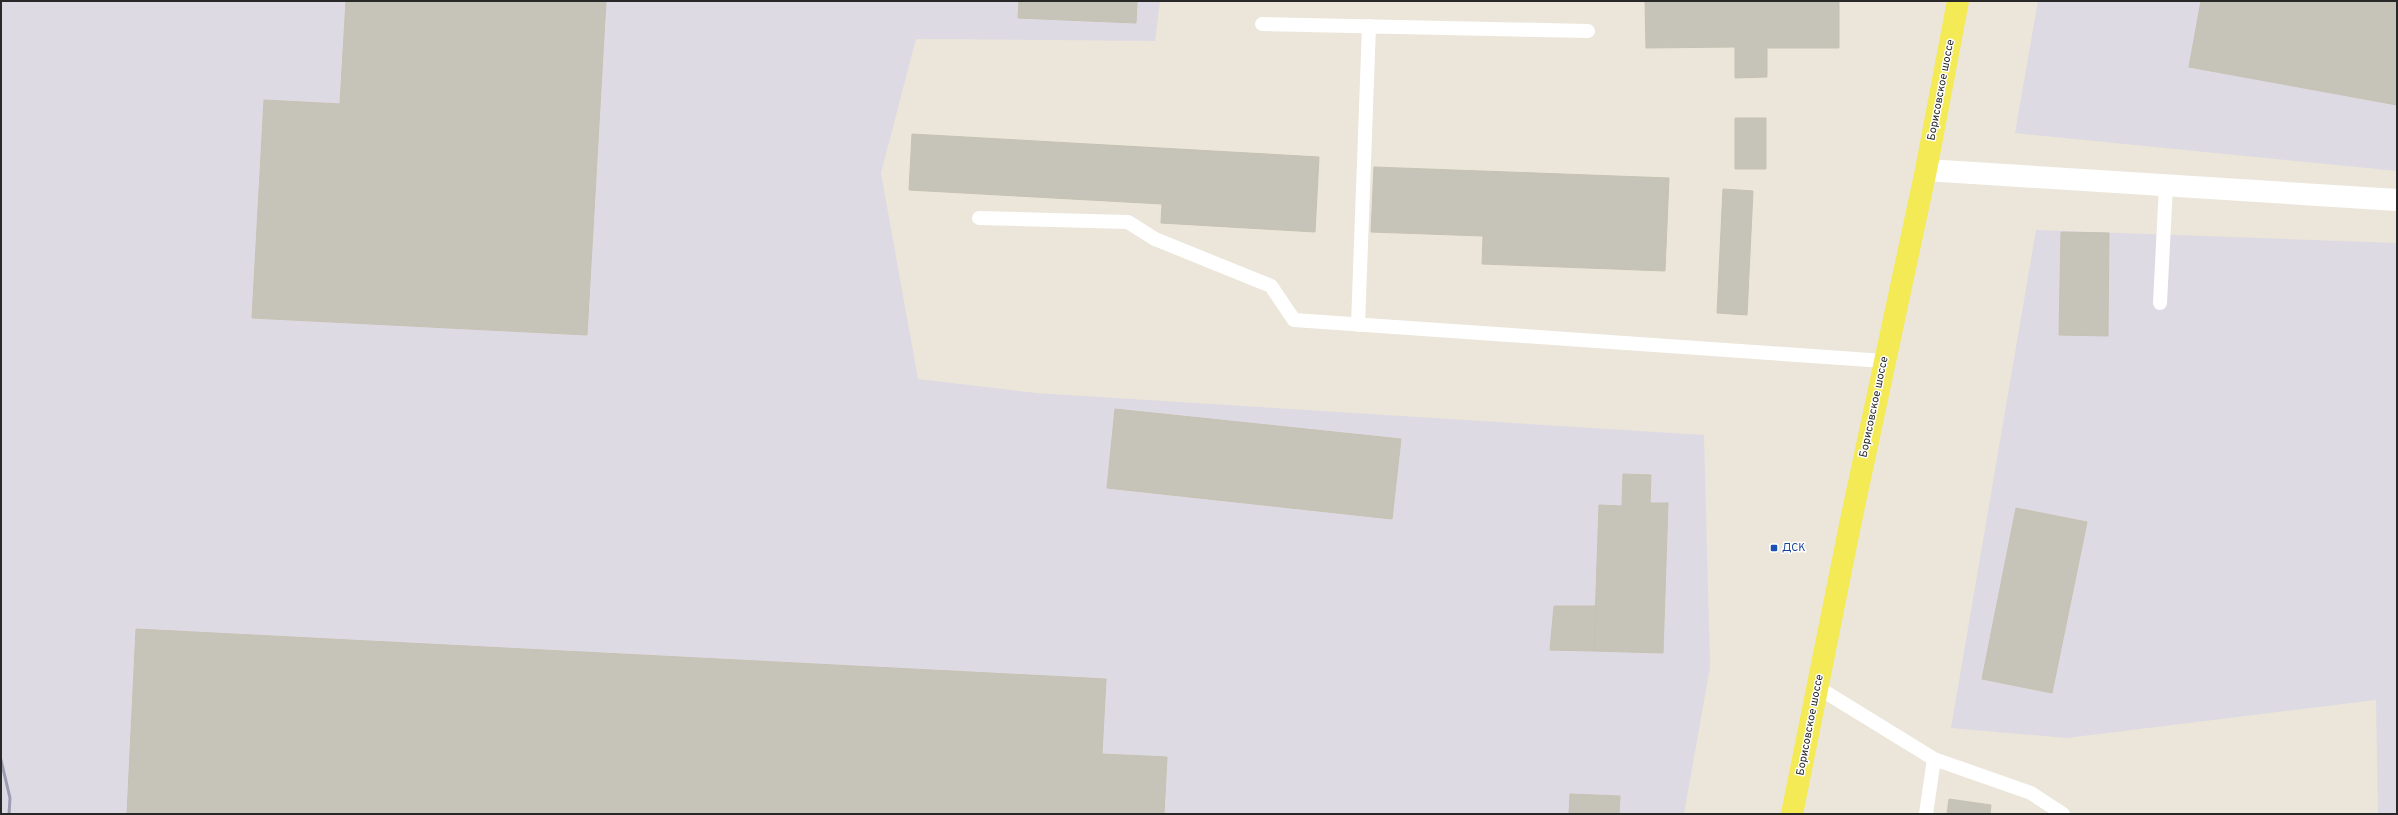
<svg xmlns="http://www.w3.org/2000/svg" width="2398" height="815" font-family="Overpass,sans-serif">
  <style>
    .industrial { fill: #dedae3 }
    .building { fill: #c6c3b8; stroke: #c6c2b3 }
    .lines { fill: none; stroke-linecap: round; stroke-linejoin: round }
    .lane { stroke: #fff; stroke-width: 14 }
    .street { stroke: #fff; stroke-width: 22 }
    .primary { stroke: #f3ea55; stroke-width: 22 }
    .rail { stroke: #9c9cb3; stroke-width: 3 }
    .transit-dot { fill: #1a4fb4; stroke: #fff; stroke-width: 1.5 }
    .labels { text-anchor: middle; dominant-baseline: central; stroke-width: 3; stroke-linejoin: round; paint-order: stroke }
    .street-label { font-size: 11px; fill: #282828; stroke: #fff }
    .transit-label { font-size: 11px; fill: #164399; stroke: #fff; text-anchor: start }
  </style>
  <rect width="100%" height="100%" fill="#ebe6d9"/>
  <!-- industrial -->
  <path class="industrial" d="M1 1H1160L1155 41 916 39 881 173 918 379 1036 393 1704 435 1710 667 1684 814H1Z
    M2038 1H2397V171L2015 133Z
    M2036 230 2397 243V814H2378L2376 700 2067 738 1951 728Z"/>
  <!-- building -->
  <path class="building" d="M346 1H606L587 335 252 318 264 100 340 104Z
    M1019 1H1137L1136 23 1018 18Z
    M1645 1H1839V48H1767V77L1735 78V47L1646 48Z
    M2201 1H2397V105L2189 67Z
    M1735 118H1766V169H1735Z
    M912 134 1319 157 1315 232 1161 223 1162 204 909 190Z
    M1374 167 1669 178 1665 271 1482 264 1483 236 1371 232Z
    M1723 189 1753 191 1747 315 1717 313Z
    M2061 232 2109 233 2108 336 2059 335Z
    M1115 409 1401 439 1392 519 1107 488Z
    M1623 474 1651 475 1650 503H1668L1663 653 1594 651 1599 505 1622 506Z
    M2016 508 2087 522 2052 693 1982 679Z
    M1554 606H1596L1594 651 1550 650Z
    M136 629 1106 679 1102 754 1167 757 1164 814H127Z
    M1570 794 1620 796 1619 814H1569Z
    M1949 799 1991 805 1990 814H1947Z"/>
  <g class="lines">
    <!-- lane -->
    <path class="lane" d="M1262 24 1588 31
      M979 218 1128 222 1155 239 1271 286 1294 320 1884 361
      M2160 303 2166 186
      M1358 325 1369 26
      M1817 687 1934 759 1926 814
      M1934 759 2031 793 2063 814"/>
    <!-- street -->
    <path class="street" d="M1926 170 2397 200"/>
    <!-- primary -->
    <path class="primary" d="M1792 814 1850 525 1926 170 1958 1"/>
    <!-- rail -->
    <path class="rail" d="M1 760 10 798 9 814"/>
  </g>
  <!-- markers -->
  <rect class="transit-dot" x="1770" y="544" width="8" height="8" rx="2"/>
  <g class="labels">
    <!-- street labels -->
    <g class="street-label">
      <text transform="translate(1941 90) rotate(-79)">Борисовское шоссе</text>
      <text transform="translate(1874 407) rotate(-78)">Борисовское шоссе</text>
      <text transform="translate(1810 725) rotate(-79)">Борисовское шоссе</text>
    </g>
    <!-- transit labels -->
    <g class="transit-label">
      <text x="1782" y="548">ДСК</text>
    </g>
  </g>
  <!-- border -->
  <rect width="2398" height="815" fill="none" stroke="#282828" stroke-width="4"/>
</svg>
